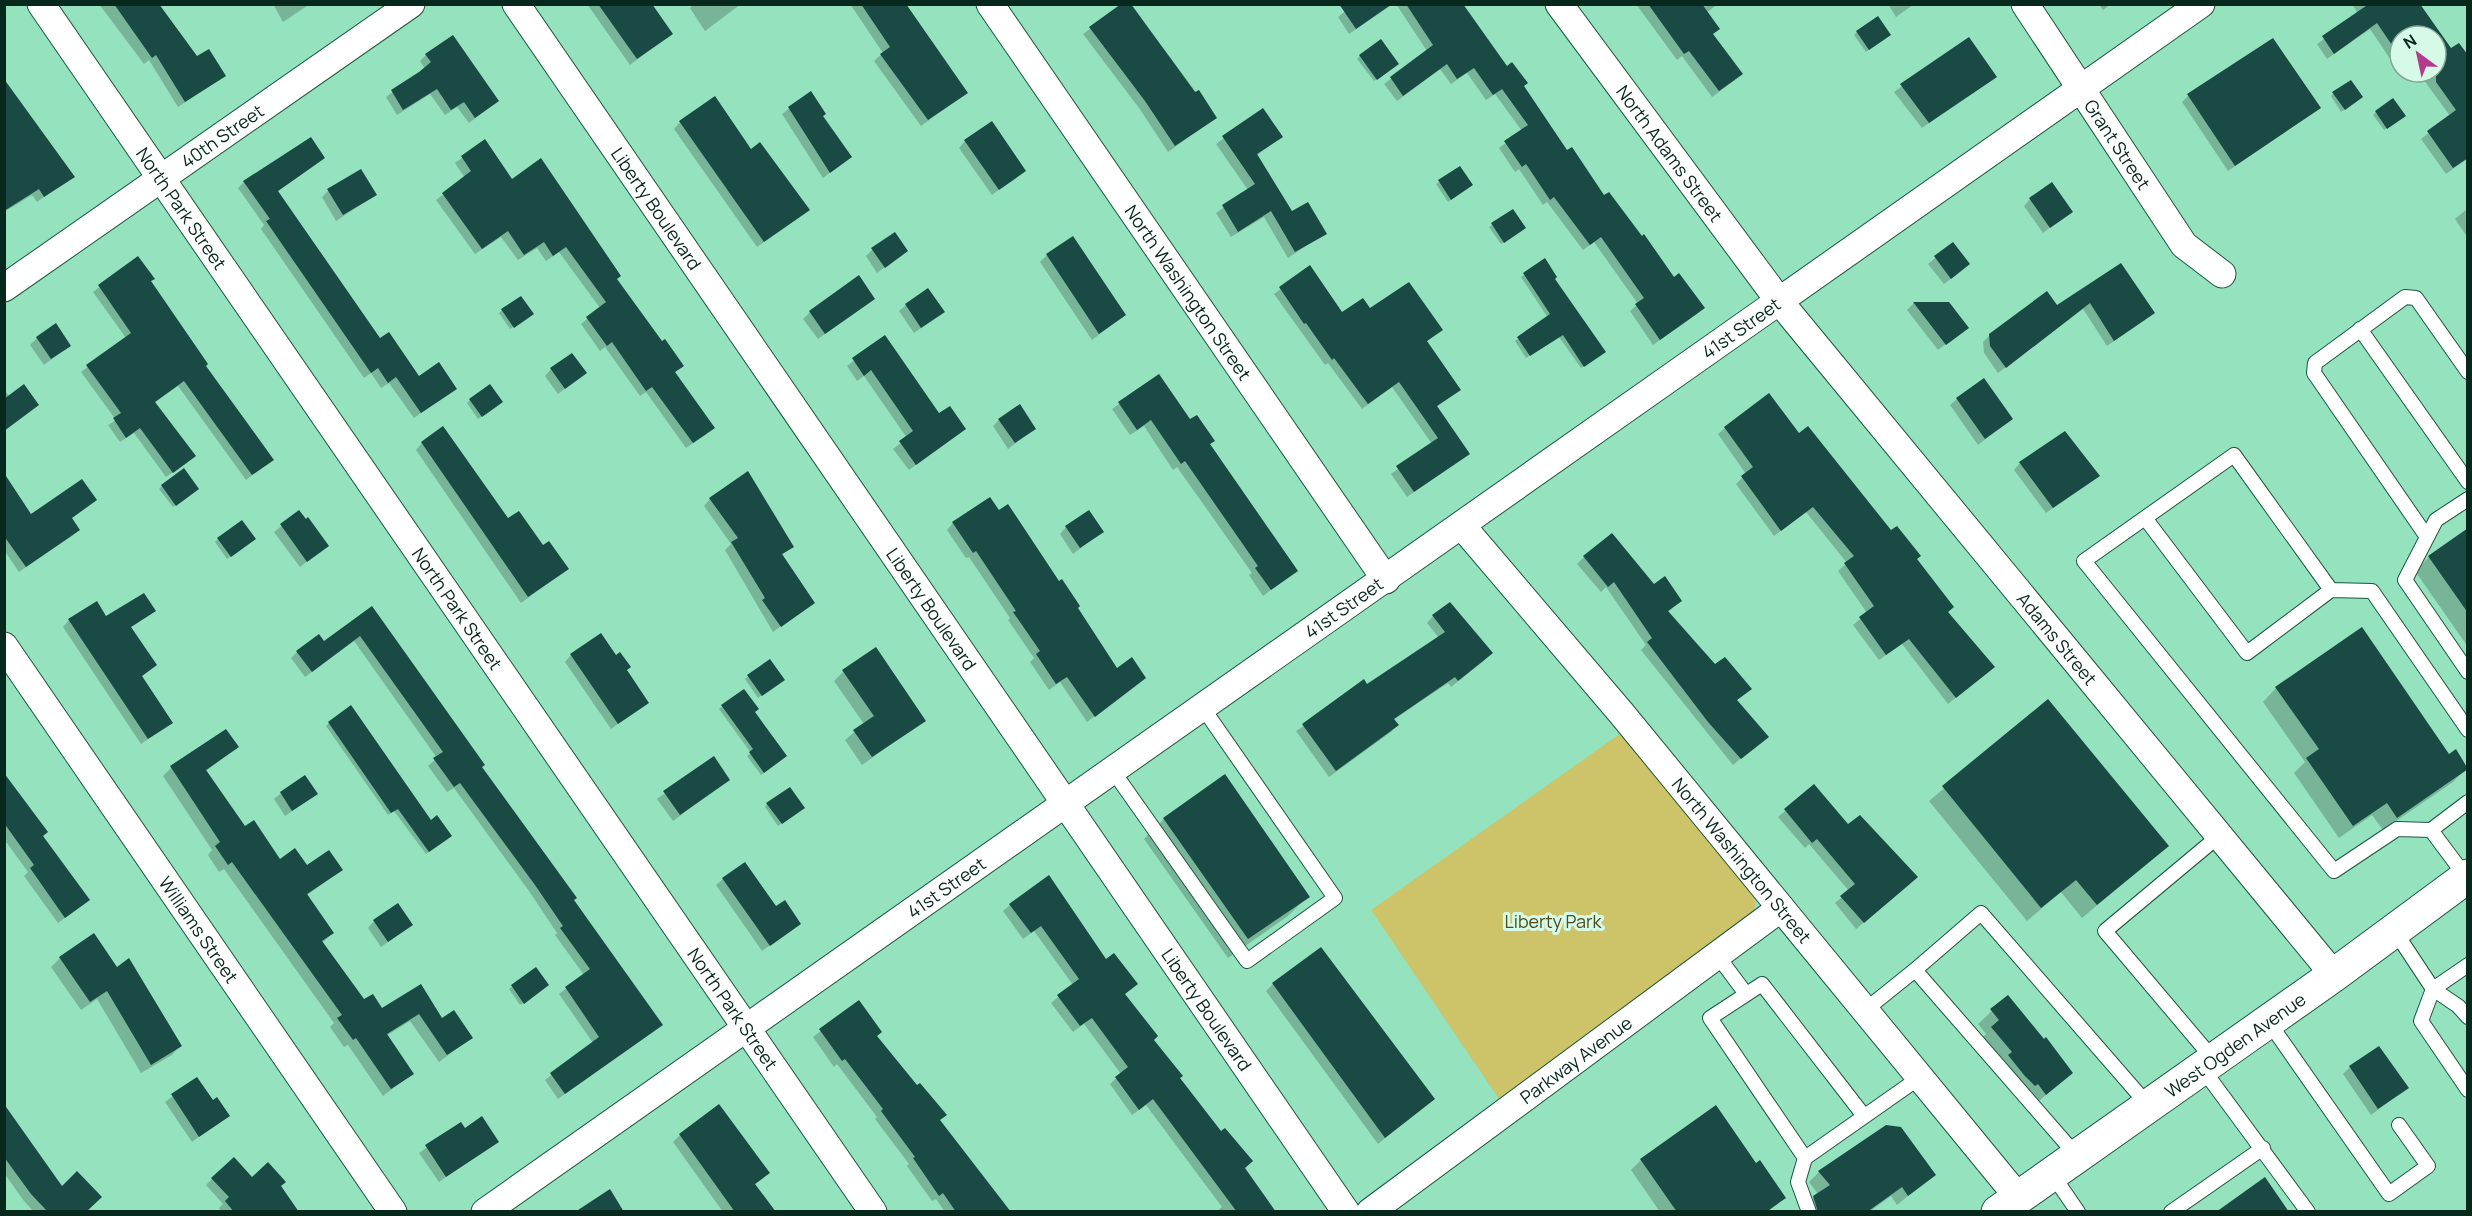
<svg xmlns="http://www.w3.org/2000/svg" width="2472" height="1216" font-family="Manrope,sans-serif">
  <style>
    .green { fill: #cdc469 }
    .shadow { fill: #0003 }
    .building { fill: #194a44 }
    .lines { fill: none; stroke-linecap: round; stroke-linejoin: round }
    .lane-casing { stroke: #1b5740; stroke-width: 16 }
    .street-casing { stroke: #1b5740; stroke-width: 29 }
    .primary-casing { stroke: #1b5740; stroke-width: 35 }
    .lane { stroke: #fff; stroke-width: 14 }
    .street { stroke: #fff; stroke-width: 27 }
    .primary { stroke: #fff; stroke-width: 33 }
    .labels { text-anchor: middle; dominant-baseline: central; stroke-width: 6; stroke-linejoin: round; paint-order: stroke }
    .street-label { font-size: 18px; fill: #07281c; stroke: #d5fae7 }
    .park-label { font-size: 18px; fill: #504b1e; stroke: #d5fae7 }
  </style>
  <rect width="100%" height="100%" fill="#95e2bf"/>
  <!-- green -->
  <path class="green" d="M1621 733 1752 891C1758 904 1755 911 1747 923L1499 1099 1371 910Z"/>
  <!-- shadow -->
  <path class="shadow" d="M99 4H158L196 58 224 76 178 107 149 60 144 64Z
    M273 4H310L283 22Z
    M587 4H650L671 34 630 65Z
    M693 4H741L705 31 690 8Z
    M850 4H903L966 93 921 126 874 61 883 53Z
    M1124 4 1164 49 1215 118 1168 152 1139 108 1083 34Z
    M1354 4H1393L1349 34 1338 17Z
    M1396 4H1461L1506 68 1523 86 1567 152 1673 279 1703 308 1697 314 1653 345 1630 311 1638 304 1594 242 1583 250 1547 202 1543 205 1519 169 1515 172 1499 148 1522 131 1495 94 1486 100 1467 73 1451 84 1440 69 1397 101 1384 84 1427 51Z
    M1636 4H1718L1706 13 1712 35 1735 80 1712 97 1682 56 1677 60Z
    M1888 4H1914L1896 17Z
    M2099 4H2111L2103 10Z
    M2352 4H2418L2451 50 2468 158 2446 174 2421 139 2450 116 2418 72H2436V36H2400V72H2405L2401 75 2370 29 2327 59 2317 44 2358 14Z
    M1857 32 1886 38 1866 52 1854 35Z
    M1968 39 1995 77 1922 128 1894 92Z
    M426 55 497 101 469 123 457 107 445 115 430 94 397 115 386 97 425 69 420 61Z
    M1360 56 1394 67 1374 81 1357 59Z
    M4 81 73 176 37 202 32 195 4 212Z
    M810 93 821 116 850 157 823 178 782 114Z
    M2333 94 2358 100 2341 112 2331 96Z
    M2188 96 2319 108 2228 171 2182 102Z
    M1262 110 1281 137 1256 156 1292 213 1325 233 1288 258 1264 217 1231 237 1216 213 1248 190 1216 144Z
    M2376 112 2401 118 2384 130 2373 115Z
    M680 122 751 151 808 210 757 247 674 129Z
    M485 141 511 181 616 279 661 343 682 366 674 373 707 434 686 448 646 392 640 396 605 347 600 351 581 324 600 308 559 252 546 261 537 248 518 260 501 237 475 254 436 200 465 178 455 163Z
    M965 141 1024 170 992 195 959 148Z
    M316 164 277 192 380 340 418 378 455 389 414 418 389 383 381 388 371 373 364 378 261 229 264 225 238 188 244 182Z
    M1439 182 1468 187 1448 202 1436 184Z
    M328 191 375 195 336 221 322 197Z
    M2030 199 2071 211 2043 233 2024 206Z
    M2468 208V238L2455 219Z
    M1512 211 1521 231 1501 244 1489 227Z
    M1952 244 1961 271 1944 284 1928 264Z
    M872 250 906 251 877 273 866 256Z
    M1047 255 1124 315 1092 340 1040 262Z
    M138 258 149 282 204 366 272 460 246 480 178 386 154 403 188 462 166 477 134 433 120 442 108 425 116 420 81 372 126 338 93 292Z
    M1544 260 1553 279 1602 354 1581 368 1559 337 1526 358 1515 341 1548 318 1521 277Z
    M2121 265 2153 313 2146 319 2107 346 2083 309 1998 373 1984 353 1983 342 1990 335 2057 307Z
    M1310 267 1342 314 1370 310 1441 330 1426 342 1459 390 1436 407 1468 454 1407 497 1391 474 1432 444 1392 387 1362 409 1328 363 1325 365 1274 294Z
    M1914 303H1948L1967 328 1938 350 1907 310Z
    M866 305 818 339 803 319 810 312Z
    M906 305 943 312 914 333 899 311Z
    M502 310 529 317 510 329 499 313Z
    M885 337 939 415 964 429 909 470 893 449 907 438 864 376 857 381 847 366Z
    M37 338 69 346 44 365 30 345Z
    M551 369 585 373 558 394 545 376Z
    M1158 376 1296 571 1263 596 1249 575 1252 573 1177 467 1173 470 1144 426 1130 435 1112 409Z
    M4 390 10 397 37 405 4 431Z
    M1957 399 2011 419 1978 445 1950 405Z
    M470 400 498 405 478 419 467 403Z
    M999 420 1034 429 1008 449 993 426Z
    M1725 428 1799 435 1915 559 1987 673 1948 704 1902 644 1879 660 1853 625 1867 613 1838 571 1847 563 1806 512 1774 536 1736 484 1746 474 1718 434Z
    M422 443 508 520 567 569 521 603 416 450Z
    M2020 463 2098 476 2046 513 2014 470Z
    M4 475 30 517 95 500 70 519 78 530 72 536 19 572 4 550Z
    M162 486 194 491 173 507 159 489Z
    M710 499 792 547 781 556 813 602 773 632 725 550 731 544 704 506Z
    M299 512 327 546 300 567 274 532Z
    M953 523 1076 609 1117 670 1144 678 1087 722 1060 682 1049 690 1030 662 1034 658 1008 620 1010 618 969 557 966 558 947 530Z
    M1066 527 1102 532 1073 554 1060 534Z
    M2468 530V647L2415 571 2429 557Z
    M218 539 251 542 227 559 215 542Z
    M1584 557 1654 586 1680 601 1668 612 1736 701 1760 743 1733 765 1641 650 1646 645 1606 587 1601 592 1577 564Z
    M372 608 572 901 661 1025 558 1099 545 1080 593 1043 559 994 584 975 555 935 557 933 529 891 454 788 447 792 428 766 437 758 354 641 305 677 291 658 297 652 324 643Z
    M154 611 130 628 155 665 141 677 171 723 141 744 63 627 69 620Z
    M1433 616 1485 660 1451 687 1448 683 1393 720 1397 725 1391 732 1329 777 1296 731 1439 638 1427 623Z
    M571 655 647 702 611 729 565 662Z
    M769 661 780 682 758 698 745 679Z
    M843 672 924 721 862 765 845 740 864 724 834 681Z
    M2276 688 2449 756 2467 768 2453 782 2383 830 2372 815 2339 838 2294 773 2305 762 2263 702Z
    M743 691 753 713 782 759 761 775 747 756 751 753 719 709Z
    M2048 701 2167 846 2082 918 2061 892 2027 921 1929 801Z
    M329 723 430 822 448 839 426 854 394 811 388 815 326 726Z
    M237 747 205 772 244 828 279 861 306 867 341 870 306 896 332 933 322 943 364 1001 382 1010 421 986 441 1020 471 1038 439 1062 410 1021 386 1036 412 1074 383 1096 348 1045 344 1047 330 1027 334 1023 224 869 219 872 208 855 212 850 163 776 171 768Z
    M713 758 728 780 673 821 657 799Z
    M4 775 81 906 58 923 24 876 28 872 4 839Z
    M1814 786 1848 826 1910 884 1856 929 1835 903 1849 891 1809 844 1805 848 1778 817Z
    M281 793 316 794 285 816 274 799Z
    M767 804 800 810 778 826 765 807Z
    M1164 819 1308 896 1288 916 1228 958 1144 839Z
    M723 879 776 908 799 924 762 951 716 885Z
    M1010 905 1106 961 1136 984 1124 995 1179 1079 1274 1212H1216L1222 1207 1146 1105 1132 1115 1110 1084 1121 1074 1084 1024 1073 1032 1051 1003 1073 985 1034 931 1023 939 1003 911Z
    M374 921 411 925 381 947 368 928Z
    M60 958 117 969 180 1046 172 1055 141 1073 97 999 81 1010 51 967Z
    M536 969 544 988 520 1005 509 989Z
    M1273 984 1433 1099 1378 1144 1266 991Z
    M859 1002 875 1037 1004 1212H945L936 1199 932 1201 907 1166 909 1164 875 1119 877 1117 837 1064 834 1067 813 1037Z
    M1992 1011 2071 1073 2032 1107 1978 1042 1986 1034 1978 1024Z
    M2350 1067 2407 1088 2371 1115 2343 1074Z
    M196 1079 212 1102 228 1115 192 1142 165 1102Z
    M4 1105 62 1188 87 1212H34L24 1201 4 1173Z
    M460 1124 464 1130 497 1141 439 1182 419 1153Z
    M680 1135 768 1173 754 1185 774 1212H723L673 1142Z
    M1641 1160 1755 1165 1784 1198 1768 1212H1660L1631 1170Z
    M1819 1172 1934 1175 1897 1205 1891 1196 1869 1212H1804L1803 1208 1818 1194 1809 1182Z
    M212 1179H252L279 1187 297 1212H222L219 1208 223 1204 206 1185Z"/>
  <!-- building -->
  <path class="building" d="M114 4H159L197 56 209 49 226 76 185 102 156 55 152 58Z
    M598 4H652L673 34 637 59Z
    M861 4H906L968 93 928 120 880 54 890 47Z
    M1121 4H1131L1195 92 1199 90 1217 118 1175 146 1145 101 1089 27Z
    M1339 4H1392L1356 29Z
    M1406 4H1463L1507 66 1512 62 1528 83 1524 86 1567 150 1572 147 1604 195 1609 192 1642 236 1644 234 1674 277 1679 273 1705 308 1660 340 1635 304 1644 298 1601 237 1590 245 1554 197 1550 200 1526 164 1522 167 1504 141 1528 125 1502 89 1493 95 1474 68 1457 79 1447 64 1403 96 1390 77 1433 45Z
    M1648 4H1702L1720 29 1713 34 1743 74 1719 91 1689 51 1684 54Z
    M2365 4H2420L2451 48 2459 43 2468 55V158L2453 168 2427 131 2456 110 2436 82V36H2403L2400 32V57L2377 23 2334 54 2322 36 2366 6Z
    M1878 16 1891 35 1869 50 1856 31Z
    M453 35 499 101 475 118 464 102 451 110 437 89 403 110 391 90 419 72 431 62 425 54Z
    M1969 37 1997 77 1929 123 1900 84Z
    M2273 38 2321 108 2235 166 2187 94Z
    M1381 39 1399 64 1377 80 1359 55Z
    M4 79 75 177 44 197 39 189 4 211Z
    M2351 80 2363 97 2345 110 2332 92Z
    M811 91 826 114 823 116 852 157 830 173 788 107Z
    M715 96 751 149 760 142 810 210 764 242 679 121Z
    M2393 98 2406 116 2387 129 2375 111Z
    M1263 108 1283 137 1257 154 1292 211 1308 202 1327 234 1295 252 1271 211 1238 232 1222 205 1255 184 1222 136Z
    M992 121 1026 171 999 190 964 140Z
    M311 137 325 158 278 191 380 338 389 332 419 376 439 362 457 389 421 413 396 377 388 383 378 368 371 373 266 221 270 219 243 181Z
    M485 139 512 179 541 158 621 276 617 279 662 341 665 339 684 366 675 372 715 428 693 443 652 387 646 391 612 342 607 346 586 317 606 302 566 247 553 256 544 242 524 255 508 231 482 249 442 193 471 171 461 156Z
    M1460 166 1473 185 1451 200 1438 180Z
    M361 169 377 195 343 215 327 189Z
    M2052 182 2073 212 2050 228 2029 198Z
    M1513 209 1526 228 1504 243 1491 223Z
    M895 232 908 251 885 268 871 248Z
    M1073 236 1126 315 1099 334 1046 254Z
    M1953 242 1970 264 1951 279 1934 256Z
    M138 256 155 279 151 281 208 364 206 366 274 460 252 475 184 381 155 402 196 456 173 473 140 428 126 438 113 418 121 413 86 365 131 333 98 285Z
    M1545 258 1557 277 1555 279 1606 352 1584 367 1563 335 1530 356 1517 337 1550 314 1523 273Z
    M2121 263 2155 313 2114 341 2090 303 2006 368 1990 346 1989 334 2047 291 2057 305Z
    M1310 265 1342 312 1363 298 1370 308 1409 282 1443 330 1427 341 1461 390 1437 406 1470 454 1414 492 1396 466 1438 438 1399 382 1368 404 1334 358 1332 360 1306 323 1304 324 1279 287Z
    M859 275 875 299 825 334 809 311Z
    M928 288 945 312 921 328 905 304Z
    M521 296 534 314 514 328 501 309Z
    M1913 302H1949L1969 328 1946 345Z
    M56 323 71 346 51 359 36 337Z
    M885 335 939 413 950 406 966 429 916 465 899 441 913 431 871 370 864 376 852 358Z
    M572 353 587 373 565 389 550 368Z
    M1159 374 1190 419 1197 415 1215 441 1210 444 1298 571 1271 590 1255 568 1258 566 1185 461 1181 464 1151 420 1137 430 1118 402Z
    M1984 378 2013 419 1985 439 1956 398Z
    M24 384 39 405 4 431V399Z
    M490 384 503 402 482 417 469 399Z
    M1769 393 1799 433 1808 426 1891 530 1897 526 1921 556 1917 559 1954 607 1948 612 1995 667 1956 698 1909 639 1886 655 1859 617 1874 606 1844 563 1854 556 1813 507 1781 531 1741 476 1753 467 1724 427Z
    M1020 404 1036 429 1015 443 998 419Z
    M443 426 508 518 519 511 543 545 549 541 569 569 528 597 421 442Z
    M2065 431 2100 476 2053 508 2019 462Z
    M184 468 199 489 176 506 161 485Z
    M748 471 794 547 782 554 815 603 781 627 762 600 765 598 731 542 738 538 709 498Z
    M4 473 31 514 82 479 97 500 72 518 80 530 26 567 4 536Z
    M990 497 999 510 1008 504 1059 581 1062 579 1080 606 1078 608 1117 668 1132 657 1146 678 1095 717 1067 677 1056 684 1036 654 1040 651 1013 612 1016 611 976 551 973 553 952 522Z
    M299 510 306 519 308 517 329 546 307 562 280 524Z
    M1089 510 1104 532 1080 548 1065 526Z
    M242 520 256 539 231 557 217 538Z
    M2468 528V613L2428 556Z
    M1612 533 1654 584 1665 576 1682 601 1668 611 1715 664 1725 657 1752 689 1737 700 1769 737 1741 759 1708 722 1647 642 1652 638 1614 582 1608 587 1583 556Z
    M144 593 156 611 131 627 157 665 142 676 173 723 148 739 68 619 97 601 106 616Z
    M1450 602 1493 653 1458 681 1455 677 1394 719 1399 725 1336 771 1302 724 1364 679 1367 684 1445 632 1432 615Z
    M372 606 485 765 482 767 577 898 574 900 663 1025 565 1094 550 1073 599 1037 565 987 590 969 560 928 563 926 535 885 460 783 454 787 433 758 443 752 360 636 312 672 296 651 319 634 324 641Z
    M2362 627 2449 754 2456 749 2468 769 2397 818 2387 803 2353 826 2306 758 2319 749 2275 687Z
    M601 633 616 655 620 652 631 667 627 670 649 703 618 724 570 654Z
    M876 647 926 721 872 757 853 730 874 716 842 670Z
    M770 659 785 680 762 696 747 675Z
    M744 689 759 709 755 712 787 756 764 773 749 752 753 749 721 705Z
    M2048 699 2169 846 2097 905 2076 880 2041 908 1942 786Z
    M351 705 431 820 437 815 452 836 429 852 398 809 391 813 328 722Z
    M226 729 239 747 206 770 245 826 254 820 280 859 295 848 307 865 329 850 343 870 307 894 334 933 322 941 364 999 373 994 382 1008 421 984 442 1018 454 1010 473 1038 447 1055 419 1014 387 1034 414 1074 391 1089 356 1038 353 1040 337 1018 342 1015 232 862 228 865 215 846 220 842 170 766Z
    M714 756 730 780 680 815 663 791Z
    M4 773 48 832 43 836 90 900 65 918 30 868 34 865 4 823Z
    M1225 774 1310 897 1248 939 1163 818Z
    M305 775 318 794 292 811 280 792Z
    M1814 784 1848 824 1860 815 1918 877 1864 923 1840 896 1855 884 1817 839 1812 843 1784 809Z
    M790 787 805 808 782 824 766 803Z
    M745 862 776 906 785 900 801 924 770 946 722 878Z
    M1049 875 1106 959 1114 953 1138 984 1125 994 1158 1036 1154 1040 1183 1076 1180 1078 1221 1131 1225 1128 1253 1161 1245 1168 1276 1212H1237L1153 1099 1139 1110 1115 1077 1128 1067 1092 1018 1080 1026 1057 995 1079 979 1041 926 1031 933 1009 904Z
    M398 903 413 925 388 942 373 920Z
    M94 933 117 967 129 958 182 1046 151 1065 107 991 90 1002 59 957Z
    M1321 947 1435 1099 1385 1138 1272 983Z
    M536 967 549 985 524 1004 511 985Z
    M2008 995 2044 1039 2046 1037 2073 1073 2046 1095 2038 1084 2035 1086 2024 1075 2008 1055 2012 1052 1991 1027 1999 1020 1990 1009Z
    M859 1000 882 1032 877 1036 917 1085 920 1083 947 1115 940 1120 1011 1212H956L943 1193 939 1196 913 1158 915 1157 881 1111 883 1109 845 1059 842 1061 819 1029Z
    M2379 1046 2409 1088 2378 1109 2349 1066Z
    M197 1077 213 1100 217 1097 230 1116 199 1137 171 1094Z
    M4 1104 62 1186 77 1171 102 1197 86 1212H48L31 1194 4 1157Z
    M719 1104 770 1173 755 1184 776 1212H735L679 1134Z
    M1716 1105 1756 1163 1760 1160 1786 1198 1766 1212H1677L1640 1159Z
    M482 1116 499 1142 446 1177 425 1145 461 1122 465 1128Z
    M1886 1125 1901 1127 1936 1175 1908 1196 1902 1187 1867 1212H1818L1813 1196 1830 1185 1818 1171Z
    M234 1157 252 1177 268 1162 286 1182 281 1186 299 1212H234L225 1201 229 1197 211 1178Z
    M2265 1177 2289 1212H2216Z
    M610 1189 624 1212H575Z"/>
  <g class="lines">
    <defs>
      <path id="lane" d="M2360 329 2468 482
        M2468 499 2436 520 2405 580 2468 672
        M2145 518 2247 653 2331 590
        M2427 537 2314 373 2315 363 2405 297 2416 298 2468 372
        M1113 771 1247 961 1335 898 1203 708
        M2431 830 2397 829 2334 871 2084 561 2234 455 2331 590 2372 591 2468 730
        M2466 877 2431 830 2468 802
        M2394 930 2433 989 2421 1021 2468 1090
        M1717 955 1746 994
        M2468 965 2433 989 2458 1006 2468 1017
        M1864 1011 1915 970
        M2268 1021 2389 1194 2428 1166 2399 1125
        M2214 1060 2105 931 2220 835
        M2202 1068 2308 1212
        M2077 1156 1915 970 1981 913 2148 1105
        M1805 1158 1710 1018 1762 984 1864 1116
        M2052 1174 2078 1212
        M1809 1212 1798 1182 1805 1158 1919 1078
        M2171 1212 2263 1148"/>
      <g id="street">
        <path id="s1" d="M41 4 873 1212"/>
        <path id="s2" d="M516 4 1346 1212"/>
        <path id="s3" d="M990 4 1386 580"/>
        <path id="s4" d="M1559 4 1780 302 2334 975"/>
        <path id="s5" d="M2025 4 2184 245 2222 274"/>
        <path id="s6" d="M4 288 411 4"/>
        <path id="s7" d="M1462 526 1622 714 2018 1197"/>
        <path id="s8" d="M4 646 393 1212"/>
        <path id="s9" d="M485 1212 2201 4"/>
        <path id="s10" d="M1370 1212 1781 908"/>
      </g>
      <g id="primary">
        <path id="s11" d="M1998 1212 2334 975 2468 876"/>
      </g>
    </defs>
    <!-- lane casing -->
    <use href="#lane" class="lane-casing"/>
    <!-- street casing -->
    <use href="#street" class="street-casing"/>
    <!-- primary casing -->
    <use href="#primary" class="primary-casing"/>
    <!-- lane -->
    <use href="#lane" class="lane"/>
    <!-- street -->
    <use href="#street" class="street"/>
    <!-- primary -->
    <use href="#primary" class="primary"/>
  </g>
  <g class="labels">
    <!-- street labels -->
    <g class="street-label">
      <text stroke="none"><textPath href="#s6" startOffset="266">40th Street</textPath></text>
      <text stroke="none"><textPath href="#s5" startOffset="168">Grant Street</textPath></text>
      <text stroke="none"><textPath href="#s4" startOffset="186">North Adams Street</textPath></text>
      <text stroke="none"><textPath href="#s1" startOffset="248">North Park Street</textPath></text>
      <text stroke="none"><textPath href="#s2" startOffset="248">Liberty Boulevard</textPath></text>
      <text stroke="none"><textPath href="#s3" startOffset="350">North Washington Street</textPath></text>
      <text stroke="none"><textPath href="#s9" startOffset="1536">41st Street</textPath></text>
      <text stroke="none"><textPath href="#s1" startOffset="734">North Park Street</textPath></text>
      <text stroke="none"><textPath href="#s2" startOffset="734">Liberty Boulevard</textPath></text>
      <text stroke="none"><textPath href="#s9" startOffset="1050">41st Street</textPath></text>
      <text stroke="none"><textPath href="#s4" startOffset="807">Adams Street</textPath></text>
      <text stroke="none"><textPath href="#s7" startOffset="436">North Washington Street</textPath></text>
      <text stroke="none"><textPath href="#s9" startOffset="564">41st Street</textPath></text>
      <text stroke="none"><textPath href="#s8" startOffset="344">Williams Street</textPath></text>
      <text stroke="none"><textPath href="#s1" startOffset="1220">North Park Street</textPath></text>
      <text stroke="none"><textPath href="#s2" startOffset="1220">Liberty Boulevard</textPath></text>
      <text stroke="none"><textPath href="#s11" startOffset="290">West Ogden Avenue</textPath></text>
      <text stroke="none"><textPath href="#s10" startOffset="256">Parkway Avenue</textPath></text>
    </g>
    <!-- park labels -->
    <g class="park-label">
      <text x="1553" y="921">Liberty Park</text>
    </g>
  </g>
  <!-- border -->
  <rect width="2472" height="1216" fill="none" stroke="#07281c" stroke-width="12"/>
  <!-- north arrow -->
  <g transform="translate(2418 54) rotate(327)"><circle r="28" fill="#d5fae7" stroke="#83a696" stroke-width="1.5"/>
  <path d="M0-4.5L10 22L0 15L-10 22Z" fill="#b63b8d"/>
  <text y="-9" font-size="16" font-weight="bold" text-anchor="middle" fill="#07281c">N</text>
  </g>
</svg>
